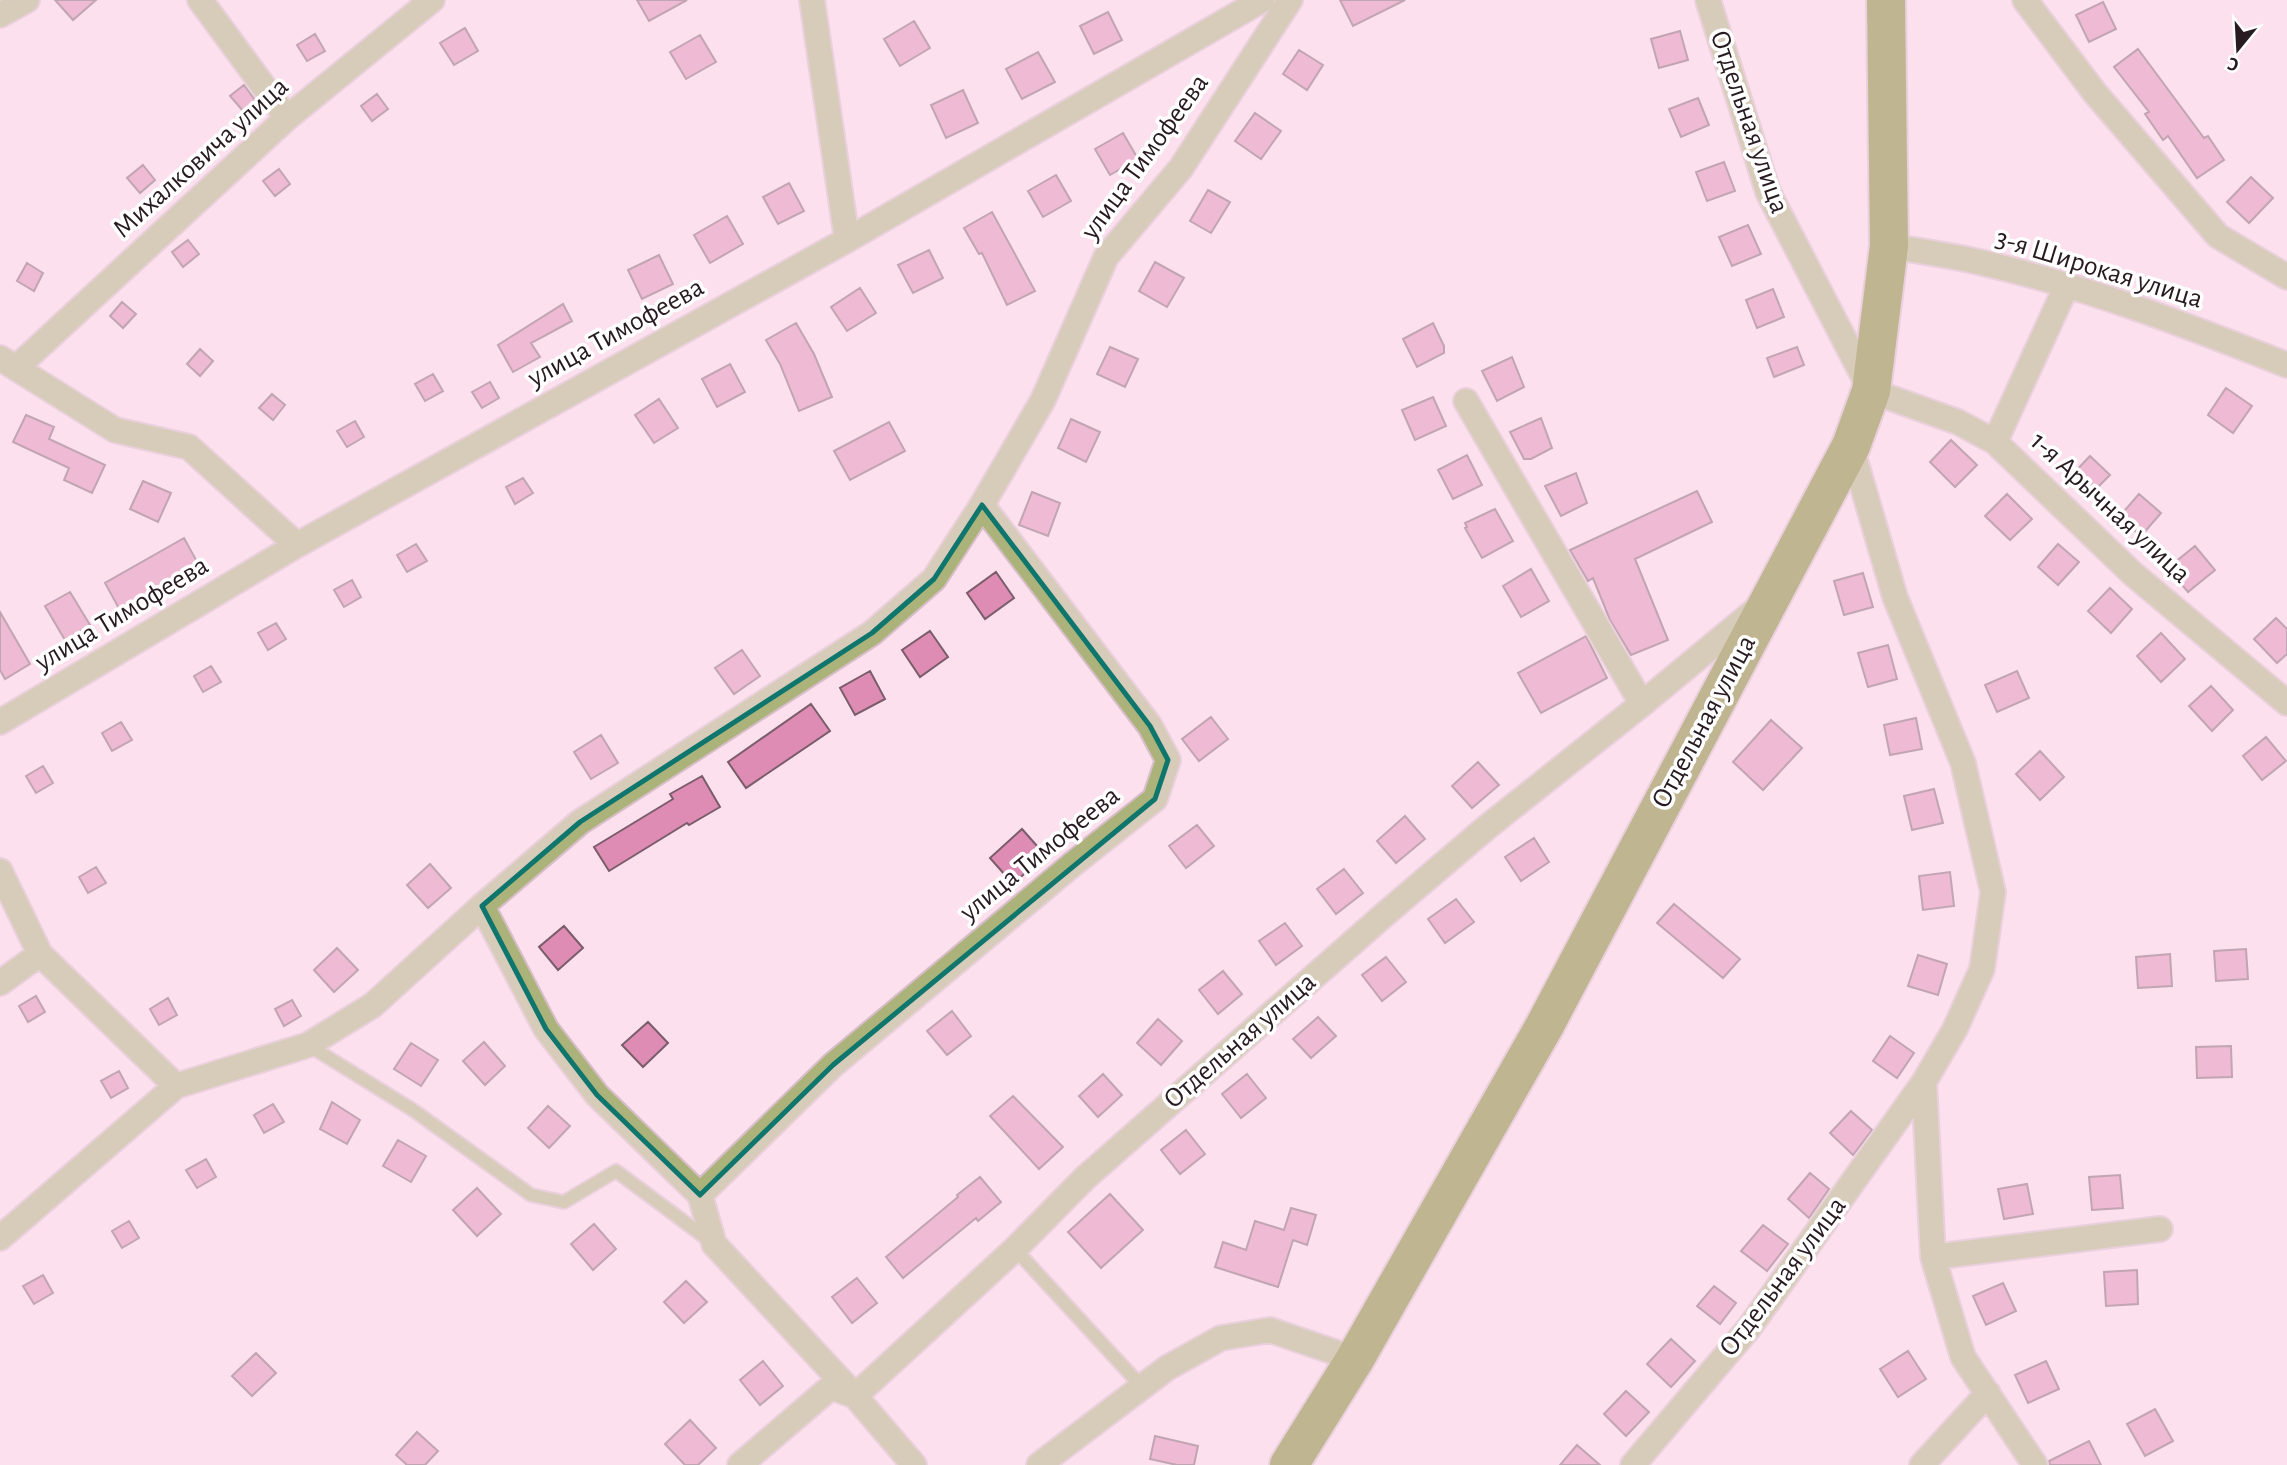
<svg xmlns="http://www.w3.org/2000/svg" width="2287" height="1465" font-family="'Alegreya Sans',sans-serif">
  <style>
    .building { fill: #df8cb5; stroke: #7a5d6b; stroke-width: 2 }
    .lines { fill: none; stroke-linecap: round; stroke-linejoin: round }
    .lane-casing { stroke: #d6bdc8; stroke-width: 16 }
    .street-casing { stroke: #d6bdc8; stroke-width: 28 }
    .primary-casing { stroke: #d6bdc8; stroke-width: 42 }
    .lane { stroke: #abb37a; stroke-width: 12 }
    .street { stroke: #abb37a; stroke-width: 24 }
    .primary { stroke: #798222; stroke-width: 38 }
    .marked { fill: none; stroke: #0f766e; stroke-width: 5; stroke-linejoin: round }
    .labels { text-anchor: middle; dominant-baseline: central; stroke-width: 7; stroke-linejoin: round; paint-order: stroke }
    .street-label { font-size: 28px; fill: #271b21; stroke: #fff }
  </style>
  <rect width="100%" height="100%" fill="#fce0ed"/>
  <!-- building -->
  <path class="building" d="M55 0H96L73 20Z
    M637 0H687L649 21Z
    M1340 0H1405L1353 26Z
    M2103 2 2116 29 2089 42 2076 15Z
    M1108 12 1122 40 1094 54 1080 26Z
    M914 21 930 48 900 66 884 39Z
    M465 28 478 51 454 65 440 43Z
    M1680 31 1688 60 1659 68 1651 39Z
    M315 34 325 51 307 61 297 45Z
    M700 35 716 62 686 79 670 52Z
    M2138 49 2204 138 2208 136 2224 160 2197 178 2168 136 2163 140 2145 114 2149 112 2114 67Z
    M1299 50 1323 65 1307 90 1283 74Z
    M1038 52 1055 82 1022 99 1006 69Z
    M244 85 255 100 243 111 230 96Z
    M963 90 978 123 946 138 931 105Z
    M377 94 388 109 372 121 361 106Z
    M1698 98 1709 125 1681 137 1669 109Z
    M1255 113 1281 131 1261 159 1235 141Z
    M1123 133 1138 159 1110 175 1095 149Z
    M1724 162 1735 191 1707 201 1696 172Z
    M143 165 155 180 140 193 127 178Z
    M279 169 290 184 275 196 263 181Z
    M1056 175 1071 201 1043 217 1028 191Z
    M2251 177 2273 198 2249 223 2227 202Z
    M789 183 804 211 778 224 763 197Z
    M1208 190 1230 202 1211 233 1190 221Z
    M992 212 1035 291 1007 305 982 253 979 254 964 228Z
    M727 216 743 244 710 263 694 235Z
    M1748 225 1761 254 1732 266 1719 237Z
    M188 240 199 254 183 267 172 252Z
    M929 250 943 278 913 293 898 265Z
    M659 255 673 284 642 299 628 270Z
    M1155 262 1184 278 1167 307 1139 291Z
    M27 263 43 273 34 291 17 281Z
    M860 288 876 313 847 331 831 307Z
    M1773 289 1784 317 1757 328 1746 300Z
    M122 302 136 314 123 328 110 316Z
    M563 304 572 321 531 343 540 357 513 372 498 345Z
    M796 323 814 354 832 397 799 411 780 364 766 340Z
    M1433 323 1444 346V353L1417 367 1403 339Z
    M1110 347 1138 359 1125 387 1097 374Z
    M1797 347 1804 365 1774 377 1767 358Z
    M200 349 213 361 200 376 187 364Z
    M1512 357 1524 387 1497 401 1482 371Z
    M730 364 745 392 717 407 702 379Z
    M433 374 443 391 425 401 415 384Z
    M490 382 499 398 482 408 472 392Z
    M2226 388 2252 406 2233 433 2208 415Z
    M272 394 285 405 273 420 259 408Z
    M1433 397 1446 426 1415 440 1402 410Z
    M659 399 678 428 654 443 635 415Z
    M26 415 54 427 49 439 105 465 92 493 64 480 69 468 13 442Z
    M1541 418 1552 448 1531 459H1524L1510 432Z
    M1071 419 1100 432 1086 462 1058 448Z
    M355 421 364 437 347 447 337 431Z
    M889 422 905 451 850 480 834 451Z
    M1951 440 1977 465 1955 487 1930 462Z
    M1467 455 1482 485 1453 499 1438 470Z
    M2090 456 2110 475 2090 495 2070 477Z
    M1576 473 1587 503 1561 516 1545 486Z
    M523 478 533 493 515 504 506 487Z
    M143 481 171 493 158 522 130 509Z
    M1697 491 1712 522 1635 559 1668 640 1631 655 1610 620 1593 578 1588 581 1570 550Z
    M1032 492 1060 503 1048 536 1019 525Z
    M2007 494 2032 519 2010 540 1985 516Z
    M2139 494 2161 513 2141 536 2119 517Z
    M1495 509 1513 541 1482 558 1465 528 1467 527 1465 523Z
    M184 538 201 569 122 614 105 583Z
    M416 544 427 561 407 572 397 555Z
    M2058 544 2079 562 2058 585 2038 567Z
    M2195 546 2215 570 2188 592 2168 568Z
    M1531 569 1549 601 1521 617 1503 586Z
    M996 572 1014 598 985 619 967 593Z
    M1863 573 1873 607 1844 615 1834 581Z
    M352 580 361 597 344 607 334 590Z
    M2110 588 2132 609 2111 633 2088 611Z
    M70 592 90 625 65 640 45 606Z
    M0 612 30 664 5 679 0 670Z
    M2276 618 2287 629V654L2277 663 2254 639Z
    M276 623 286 639 268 650 258 633Z
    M930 631 948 657 920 677 902 650Z
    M2161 633 2185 659 2161 682 2137 656Z
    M1586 636 1607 678 1541 713 1518 673Z
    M1888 645 1897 679 1868 687 1858 653Z
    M742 650 760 676 734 694 715 668Z
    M211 666 221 682 203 692 194 676Z
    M870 671 885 699 855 715 840 688Z
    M2017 671 2029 698 1997 712 1985 685Z
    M2211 686 2233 710 2212 731 2189 706Z
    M811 704 830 731 746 788 728 762Z
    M1211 717 1228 739 1199 761 1182 739Z
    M1916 718 1922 749 1890 755 1884 725Z
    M1771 720 1802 748 1763 790 1733 762Z
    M121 722 132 740 112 751 102 733Z
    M601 735 618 763 591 779 574 752Z
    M2266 737 2286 761 2262 780 2243 756Z
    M2040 751 2064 777 2040 800 2016 774Z
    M1478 762 1499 785 1472 808 1452 786Z
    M43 766 53 783 36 793 26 776Z
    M702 776 720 807 689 825 687 823 609 871 594 847 673 799 670 794Z
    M1934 789 1943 823 1912 830 1904 796Z
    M1405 816 1425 839 1396 863 1377 841Z
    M1197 825 1214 846 1186 868 1169 846Z
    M1022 829 1045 855 1013 884 990 858Z
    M1534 838 1549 862 1521 881 1505 857Z
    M430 864 451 888 428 908 407 885Z
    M96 867 106 883 88 893 79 877Z
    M1344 869 1363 893 1336 914 1317 889Z
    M1950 872 1954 906 1923 910 1919 876Z
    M1456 899 1474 922 1445 943 1428 919Z
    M1674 904 1740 959 1723 978 1657 923Z
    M1285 923 1302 946 1276 965 1259 941Z
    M564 926 583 948 558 970 539 947Z
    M337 948 358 970 334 992 314 970Z
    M2246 949 2248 979 2216 981 2214 951Z
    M2170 954 2172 986 2138 988 2136 957Z
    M1918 955 1947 964 1938 995 1908 986Z
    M1386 957 1406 982 1382 1001 1362 975Z
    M1223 971 1242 994 1218 1014 1199 990Z
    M36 996 45 1012 28 1022 19 1006Z
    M168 998 177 1015 159 1025 150 1009Z
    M292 1000 301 1016 284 1026 275 1009Z
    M952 1011 971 1036 947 1055 927 1031Z
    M1318 1017 1336 1036 1311 1058 1293 1039Z
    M1158 1019 1182 1041 1161 1065 1137 1043Z
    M648 1022 668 1043 643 1067 622 1045Z
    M1890 1036 1914 1053 1897 1078 1873 1061Z
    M484 1042 505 1066 485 1085 463 1061Z
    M411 1043 438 1060 421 1086 394 1069Z
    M2231 1046 2232 1077 2197 1078 2196 1047Z
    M119 1071 128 1088 111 1098 101 1081Z
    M1103 1074 1122 1095 1098 1117 1079 1096Z
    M1247 1074 1266 1098 1241 1118 1222 1094Z
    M1013 1096 1063 1147 1039 1169 990 1116Z
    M332 1102 360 1120 347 1144 320 1129Z
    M273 1104 284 1122 264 1133 254 1115Z
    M548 1106 570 1126 549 1148 528 1128Z
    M1851 1111 1872 1130 1853 1155 1830 1133Z
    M1186 1130 1205 1154 1180 1174 1161 1150Z
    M398 1140 426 1156 411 1182 383 1166Z
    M206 1159 216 1177 197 1188 186 1170Z
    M1810 1173 1829 1189 1809 1218 1788 1199Z
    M2120 1175 2123 1208 2092 1210 2089 1177Z
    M980 1177 1001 1202 978 1221 976 1218 903 1278 886 1257 958 1197 957 1195Z
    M2027 1184 2033 1214 2004 1219 1998 1189Z
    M477 1188 501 1214 477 1236 453 1210Z
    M1110 1194 1143 1230 1101 1268 1068 1232Z
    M1291 1208 1316 1215 1307 1245 1293 1240 1278 1287 1215 1267 1223 1242 1246 1250 1255 1221 1284 1230Z
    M129 1221 139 1238 122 1248 112 1231Z
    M594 1224 616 1249 593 1270 571 1244Z
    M1763 1225 1788 1244 1767 1271 1741 1251Z
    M2137 1270 2138 1304 2106 1306 2104 1272Z
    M43 1275 53 1293 34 1304 23 1286Z
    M857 1278 877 1303 852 1323 832 1297Z
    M686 1281 707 1302 684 1323 664 1302Z
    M2003 1283 2016 1311 1986 1325 1973 1296Z
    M1714 1286 1736 1303 1720 1324 1697 1306Z
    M1671 1339 1695 1361 1671 1387 1647 1364Z
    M1908 1351 1926 1379 1898 1397 1880 1369Z
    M256 1353 276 1373 252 1396 232 1376Z
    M763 1361 783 1386 760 1405 740 1380Z
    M2046 1361 2059 1389 2028 1403 2015 1375Z
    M1626 1391 1649 1412 1626 1436 1604 1414Z
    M2155 1409 2173 1441 2145 1456 2127 1424Z
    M690 1420 716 1448 698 1465H685L665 1444Z
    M417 1432 438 1451 425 1465H407L396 1455Z
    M1155 1436 1198 1446 1194 1465H1177L1150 1459Z
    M2089 1441 2101 1465H2050L2049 1461Z
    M1577 1445 1600 1465H1560Z"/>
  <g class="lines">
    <defs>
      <path id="lane" d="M308 1045 413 1110 531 1195 564 1202 616 1171 710 1241
        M1015 1249 1142 1387"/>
      <path id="street" d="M200 0 287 118
        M812 0 847 240
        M1708 0 1768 192 1871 391 1958 422 1995 442 2133 574 2287 703
        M2025 0 2095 93 2218 236 2287 277
        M0 15 27 0
        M1889 246C1919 251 1949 255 1979 262 2085 286 2186 325 2287 365
        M0 358 115 430 189 447 297 545
        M17 367 287 118 432 0
        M1466 401 1642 704
        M1995 442 2067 285
        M1851 446 1895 597 1963 763 1993 892 1982 969 1955 1029 1924 1082 1933 1257
        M982 505 1150 726 1168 760 1155 799 1073 864 833 1065 700 1195 597 1095 546 1029 482 906 580 822 872 633 934 579 982 505 1043 400 1106 257 1181 168 1290 0
        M0 722 297 545 847 240 1262 0
        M0 871 40 954 176 1086 308 1045 373 1005 482 906
        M0 983 40 954
        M700 1195 714 1244 855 1396 1015 1249 1085 1178 1384 915 1486 828 1642 704 1758 608
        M0 1238 176 1086
        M740 1465 831 1387 855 1396 914 1465
        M1039 1465 1167 1368 1221 1338 1270 1330 1355 1359
        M1633 1465 1749 1328 1924 1082
        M1922 1465 1988 1393
        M2035 1465 1963 1357 1933 1257 2160 1229"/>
      <path id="primary" d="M1289 1465 1355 1359 1545 1025 1851 446 1871 391 1889 246 1886 0"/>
    </defs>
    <!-- lane casing -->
    <use href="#lane" class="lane-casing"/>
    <!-- street casing -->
    <use href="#street" class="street-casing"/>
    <!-- primary casing -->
    <use href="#primary" class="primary-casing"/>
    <!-- lane -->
    <use href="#lane" class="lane"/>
    <!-- street -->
    <use href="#street" class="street"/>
    <!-- primary -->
    <use href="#primary" class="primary"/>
  </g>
  <!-- marked area -->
  <path d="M0 0H2287V1465H0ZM982 505 1150 726 1168 760 1155 799 833 1065 700 1195 597 1095 546 1029 482 906 580 822 872 633 934 579Z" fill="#fce0ed" fill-opacity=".55" fill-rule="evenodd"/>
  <path class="marked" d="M982 505 1150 726 1168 760 1155 799 833 1065 700 1195 597 1095 546 1029 482 906 580 822 872 633 934 579Z"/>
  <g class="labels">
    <!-- street labels -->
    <g class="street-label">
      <text transform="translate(1749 122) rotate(71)">Отдельная улица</text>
      <text transform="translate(1145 157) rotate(-54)">улица Тимофеева</text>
      <text transform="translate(201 158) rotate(-42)">Михалковича улица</text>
      <text transform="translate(2099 269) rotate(17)">3-я Широкая улица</text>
      <text transform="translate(616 333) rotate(-29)">улица Тимофеева</text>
      <text transform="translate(2110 508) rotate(43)">1-я Арычная улица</text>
      <text transform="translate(122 614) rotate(-31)">улица Тимофеева</text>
      <text transform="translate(1704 722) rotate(-62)">Отдельная улица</text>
      <text transform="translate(1040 854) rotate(-39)">улица Тимофеева</text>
      <text transform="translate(1240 1041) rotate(-41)">Отдельная улица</text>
      <text transform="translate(1783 1277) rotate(-53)">Отдельная улица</text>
    </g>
  </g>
  <!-- north arrow -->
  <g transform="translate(2238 49) rotate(198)" stroke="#ffffff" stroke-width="5" paint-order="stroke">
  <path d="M0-5L12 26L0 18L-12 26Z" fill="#271b21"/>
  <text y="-10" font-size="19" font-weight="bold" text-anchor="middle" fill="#271b21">С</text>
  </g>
</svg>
